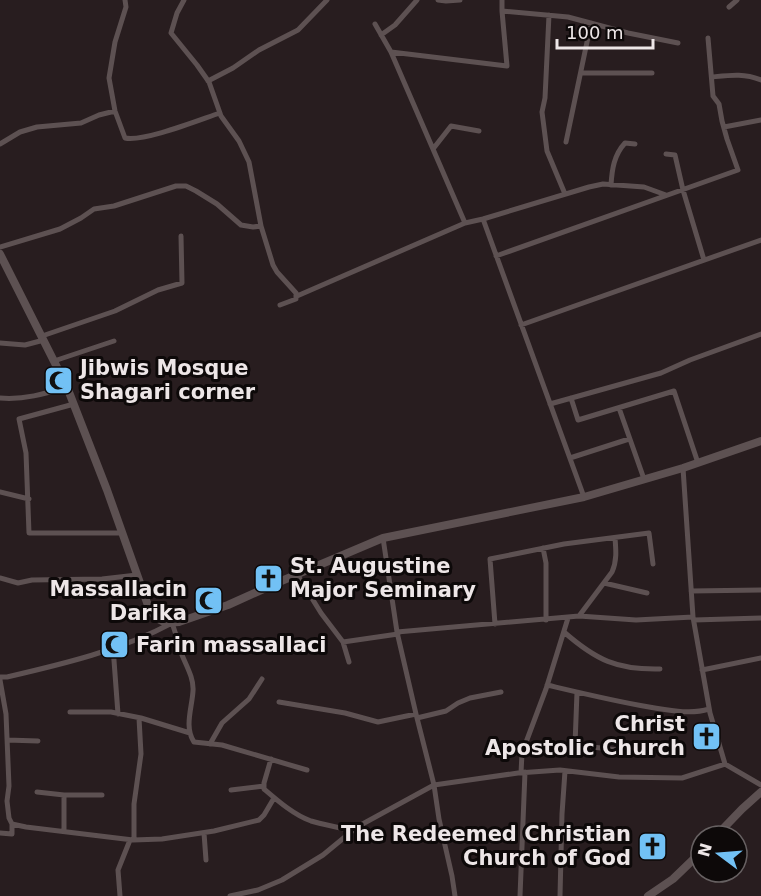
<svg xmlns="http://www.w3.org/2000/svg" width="761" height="896" font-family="'DejaVu Sans',sans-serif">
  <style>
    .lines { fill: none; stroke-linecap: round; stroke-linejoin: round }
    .street { stroke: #5d5152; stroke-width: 5 }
    .secondary { stroke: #5d5152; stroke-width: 8 }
    .labels { text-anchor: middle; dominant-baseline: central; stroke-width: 6; stroke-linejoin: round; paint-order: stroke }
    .poi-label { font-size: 21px; font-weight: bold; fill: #ede6e7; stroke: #0d0909; text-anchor: start }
  </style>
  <rect width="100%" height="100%" fill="#281d1f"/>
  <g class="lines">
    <!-- street -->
    <path class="street" d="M125 0 126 7 115 42 109 78 115 111 125 138C144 142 199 120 220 113
      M184 0 177 13 171 33 197 65 209 82 221 116 239 141 249 162 261 226 273 265 277 272 296 293V299L280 305
      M438 0 446 1 460 0
      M502 0V11
      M729 7 737 0
      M549 15 545 98 542 112 547 151 565 194
      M375 24 391 52 465 223
      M381 35 395 25 417 0
      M391 52 507 66 502 11 568 17 628 33 678 43
      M581 73H652
      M712 77C731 75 744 73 761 80
      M208 81 233 68 259 50 298 30 327 0
      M724 127 761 120
      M566 142 591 23
      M0 144 20 132 37 127 81 123 99 115 115 111
      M433 149 451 126 479 131
      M666 154 675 155 683 190 704 260
      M611 185C612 169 614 155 625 143L635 144
      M483 219 584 497
      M0 247 60 229 81 218 94 209 114 206 176 186H186L196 191 217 204 241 225 253 227 261 226
      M496 256 738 170 727 139 722 121 719 104 713 96 708 38
      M297 296 465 223 483 219 589 187 603 184 644 187 666 195
      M521 325 761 240
      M42 336 115 311 158 290 182 283 181 236
      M0 343 25 345 44 340
      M54 361 114 341
      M0 398C24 400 44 394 67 387
      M571 398 578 420 674 391 698 463
      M74 404 19 419 26 453 29 533H122
      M550 404 661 373 690 360 761 334
      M619 408 644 479
      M570 458 629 439
      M683 468 693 617 710 713 725 764 761 785
      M0 492 29 499
      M383 538 397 632 416 714 434 785 439 819 452 876 455 896
      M543 548 546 563V620
      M297 574 321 613 343 642 349 662
      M0 578 18 583 32 580 102 579 137 575
      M604 583 647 593
      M691 591 761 590
      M579 616 612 572C617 561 616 550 615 538
      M694 620 761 618
      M495 624 490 559 564 544 649 533 653 564
      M397 632 579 616 636 620 693 617
      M564 632C596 660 617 670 660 669
      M343 642 398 634
      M113 647 118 714
      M702 670 761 658
      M0 677H7C63 664 122 650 172 623 176 634 179 645 182 655 187 667 194 679 193 691 192 708 184 727 194 742L222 745 307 770
      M0 680 6 714 9 786 7 801 9 818 12 824 26 827 133 840 162 839 214 831 259 820 264 815 274 798
      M547 685C581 693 614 701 649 707 668 710 690 715 709 709
      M577 692 575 745 644 753
      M279 702 345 713 378 722 416 714
      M70 712H111L141 718 190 733
      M417 718 446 711 458 703 470 698 501 692
      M7 740 38 741
      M210 744 222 723 249 699 262 679
      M271 759 264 783V789C278 801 294 815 311 821 324 825 339 827 352 831
      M521 773 522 753 546 689 568 618
      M231 790 264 786
      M37 792 64 795H102
      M64 795V831
      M0 833 12 834V824
      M204 833 206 860
      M134 840V804L141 754 139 718
      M120 896 118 870 130 840
      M230 896 258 890 282 880 323 855 357 827 434 785 518 773 560 770 619 777 682 778 725 764
      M520 896 525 772
      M560 896 562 814 565 771"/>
    <!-- secondary -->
    <path class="secondary" d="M0 254 67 387 107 490 150 611 158 619 166 623 179 622 228 605 279 582 383 538 584 497 683 468 761 441
      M716 836 742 809 761 792
      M648 896 673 879 701 852"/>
  </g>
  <!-- icons -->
  <defs>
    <symbol id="mosque-square" viewBox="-11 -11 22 22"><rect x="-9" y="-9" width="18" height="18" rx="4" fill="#72c1f5" stroke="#0d0909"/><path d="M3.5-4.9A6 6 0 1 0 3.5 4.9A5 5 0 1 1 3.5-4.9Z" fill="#111"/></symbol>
    <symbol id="church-square" viewBox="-11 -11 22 22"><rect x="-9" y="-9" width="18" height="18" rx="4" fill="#72c1f5" stroke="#0d0909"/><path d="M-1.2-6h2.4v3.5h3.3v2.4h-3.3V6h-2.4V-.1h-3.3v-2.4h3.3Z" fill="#111"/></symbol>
  </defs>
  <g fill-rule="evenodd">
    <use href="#mosque-square" x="42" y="364" width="33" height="33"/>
    <use href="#church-square" x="252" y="562" width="33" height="33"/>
    <use href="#mosque-square" x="192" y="584" width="33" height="33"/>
    <use href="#mosque-square" x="98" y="628" width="33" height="33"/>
    <use href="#church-square" x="690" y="720" width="33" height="33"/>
    <use href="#church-square" x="636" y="830" width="33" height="33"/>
  </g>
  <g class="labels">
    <!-- poi labels -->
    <g class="poi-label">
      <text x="80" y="368">Jibwis Mosque<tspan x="80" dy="24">Shagari corner</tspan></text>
      <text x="290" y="566">St. Augustine<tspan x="290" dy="24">Major Seminary</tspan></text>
      <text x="187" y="589" text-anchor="end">Massallacin<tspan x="187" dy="24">Darika</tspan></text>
      <text x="136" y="645">Farin massallaci</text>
      <text x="685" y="724" text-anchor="end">Christ<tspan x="685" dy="24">Apostolic Church</tspan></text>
      <text x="631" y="834" text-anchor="end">The Redeemed Christian<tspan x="631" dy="24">Church of God</tspan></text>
    </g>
  </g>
  <!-- north arrow -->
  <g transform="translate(719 854) rotate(286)"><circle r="28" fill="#0d0909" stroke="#676162" stroke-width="1.5"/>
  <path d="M0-4.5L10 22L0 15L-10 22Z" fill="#72c1f5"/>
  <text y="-9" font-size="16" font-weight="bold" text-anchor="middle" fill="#ede6e7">N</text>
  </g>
  <!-- scale -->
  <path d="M557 39v9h96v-9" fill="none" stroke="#ede6e7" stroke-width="3"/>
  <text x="566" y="39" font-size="18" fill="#ede6e7" stroke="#0d0909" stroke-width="4.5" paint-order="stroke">100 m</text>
</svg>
